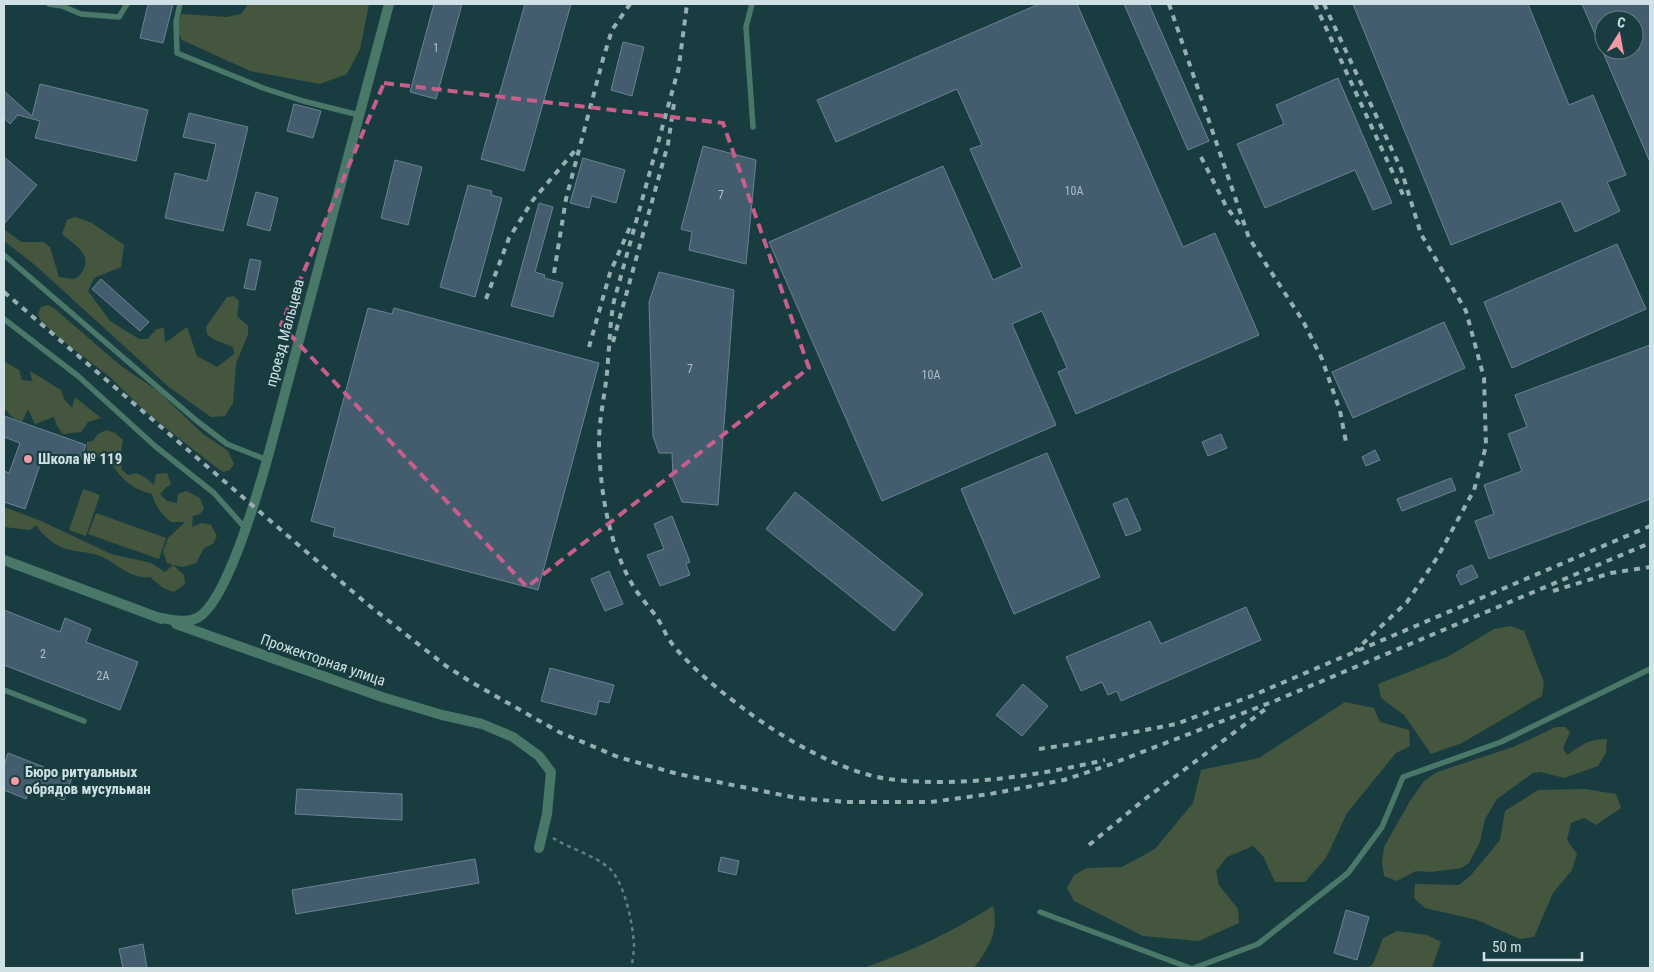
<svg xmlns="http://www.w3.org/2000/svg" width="1654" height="972" font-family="'Roboto Condensed',sans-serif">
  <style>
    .green { fill: #45563e }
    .building { fill: #445d6e; stroke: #698395; fill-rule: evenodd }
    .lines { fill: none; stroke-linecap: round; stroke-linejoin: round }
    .path { stroke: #627f82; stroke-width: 2.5; stroke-dasharray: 4 4; stroke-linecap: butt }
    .lane { stroke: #497869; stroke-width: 5.5 }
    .street { stroke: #497869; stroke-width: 10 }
    .rail { stroke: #97aeb2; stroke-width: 4; stroke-dasharray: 6 6; stroke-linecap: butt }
    .marked { fill: none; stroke: #c75e8b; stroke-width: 4; stroke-dasharray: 10 6; stroke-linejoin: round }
    .poi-dot { fill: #f49aa4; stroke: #193c40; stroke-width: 2 }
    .labels { text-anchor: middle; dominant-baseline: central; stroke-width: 4.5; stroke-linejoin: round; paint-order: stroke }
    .number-label { font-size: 12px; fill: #acc0c6 }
    .street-label { font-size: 15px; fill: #cfe1e4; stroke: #193c40 }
    .poi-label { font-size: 15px; font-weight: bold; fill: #cfe1e4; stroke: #193c40; text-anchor: start }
  </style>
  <rect width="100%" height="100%" fill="#193c40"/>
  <!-- green -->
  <path class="green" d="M248 4H369L360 49 347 74 320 84 250 71 182 40 175 27 182 14 227 17 241 14Z
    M75 217 92 223 124 245 121 267 94 278 88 291 110 321 139 339H147L157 329 164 328 165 343 187 327 197 356 217 367 234 354 233 347 213 339 207 334 206 327 227 297 234 296 239 301 237 316 248 326V334L236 364 233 403 225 416 211 417 170 388 35 265 4 241V229L21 242H43L50 247 59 277 74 279C80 276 81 274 84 268 91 253 72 243 62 234L67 220Z
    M48 305 55 309 121 366 158 391 203 434 228 451 234 464 230 470 223 472 217 468 147 413 110 377 58 337 41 321 38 314 41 307Z
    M4 361 19 370 22 380 32 381 30 371 61 390 64 399 72 408 75 397 101 418 88 422 81 432 63 434 57 426 54 417 35 424 28 409 22 422 12 417 4 408Z
    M106 430 115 433 123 440 120 459 122 470 128 475 136 473 146 478 154 485 156 474 167 473 171 484 164 489 160 494 167 501 177 503 178 494 186 491 200 498 204 509 200 514 193 516 192 527 202 523 211 525 217 536 213 544 204 548 196 563 183 567 173 565 184 575 185 584 174 592 163 588 150 577C129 580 116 561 97 555 82 550 69 553 55 544 48 539 41 533 36 525L30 530 4 527V507L41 521 111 554 151 563 165 572 173 565 167 563 163 551 168 538 185 522H171C161 514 156 507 152 494 128 488 121 477 107 458H99L87 452V442L93 441 98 434Z
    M83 489 100 495 86 536 69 530Z
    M96 513 166 538 159 559 88 534Z
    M1510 626 1524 631 1544 682 1542 696 1462 743 1431 754 1404 715 1381 698 1378 684 1449 656 1494 629Z
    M1345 702 1374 708 1380 722 1409 730 1410 746 1396 753 1347 813 1326 858 1305 882H1275L1263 856 1253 846 1227 857 1216 871 1219 885 1238 909 1239 923 1199 941 1143 936 1074 901 1067 888 1074 875 1087 868 1122 867 1155 849 1193 803 1201 770 1259 758Z
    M1556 727H1565L1570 732 1563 748 1567 755C1580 746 1590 738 1607 739L1606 753 1598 766 1564 778 1541 772 1533 773 1497 799 1485 819 1480 842 1469 863 1461 868 1431 872 1416 871 1397 881 1384 876 1382 862 1384 847 1410 801 1424 781 1437 772 1513 747Z
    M1585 789 1616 794 1621 808 1596 825 1584 818 1571 823 1567 840 1577 854 1572 870 1553 893 1534 937 1520 939 1477 920 1425 908 1414 898 1415 884 1459 885 1471 875 1500 840 1505 811 1538 790Z
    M993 906C999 933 989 947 974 968H864C909 952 952 932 993 906Z
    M1397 931 1427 935 1441 942 1432 968H1368L1373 964 1383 938Z"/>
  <!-- building -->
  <path class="building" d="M148 4H173L163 43 140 38Z
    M434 4H462L436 99 410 92Z
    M525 4H571L524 171 481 159Z
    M1039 4H1077L1183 247 1215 233 1259 335 1076 414 1058 372 1067 368 1042 311 1012 324 1056 425 882 501 769 242 943 166 993 280 1022 267 970 149 982 145 957 89 836 142 817 100Z
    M1124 4H1149L1209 141 1188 150Z
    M1353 4H1528L1569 105 1593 95 1626 175 1607 182 1620 211 1575 232 1561 201 1451 245Z
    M1582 4H1650V162L1602 50ZM1604 20H1634V50H1604Z
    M623 42 644 47 632 96 611 90Z
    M1338 78 1392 203 1373 210 1355 170 1265 208 1237 144 1284 124 1276 105Z
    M40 84 148 110 136 161 35 138 40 121 18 115 10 124 4 118V91L32 116Z
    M294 104 321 111 313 138 287 131Z
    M189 113 248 127 223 231 165 218 175 173 207 181 216 144 183 137Z
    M703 146 756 160 746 264 689 250 692 232 681 229Z
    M4 157 37 185 4 224Z
    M583 158 625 170 616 203 592 196 589 208 570 203Z
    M395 160 422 167 408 225 381 218Z
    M468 185 492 191 491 195 502 198 475 297 440 287Z
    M256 192 278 198 270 231 247 225Z
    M539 203 553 207 535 272 545 275 544 278 563 283 553 317 511 306Z
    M1617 244 1646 309 1512 368 1484 302Z
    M250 259 261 261 255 290 244 288Z
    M659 272 734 290 718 505 682 502 673 479 672 453H659L653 436 649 302Z
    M101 279 149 322 140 331 92 289Z
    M368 308 392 314 394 308 599 363 538 590 333 536 335 528 311 521Z
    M1444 322 1465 368 1353 418 1332 372Z
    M1650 345V499L1489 559 1475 521 1494 514 1484 485 1522 471 1508 434 1527 427 1515 395Z
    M4 416 86 445 79 465 44 453 25 509 4 502V471L9 473 20 443 4 437Z
    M1221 434 1227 448 1208 456 1202 442Z
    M1375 450 1380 460 1366 466 1362 457Z
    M1047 453 1100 577 1014 614 961 489Z
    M1451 478 1456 490 1402 511 1397 499Z
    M795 492 923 594 894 631 766 529Z
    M1127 498 1141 530 1126 536 1113 504Z
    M672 516 690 562 686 564 690 575 660 586 647 555 664 549 654 524Z
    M1472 565 1478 577 1461 585 1456 575 1459 573 1458 571Z
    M609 571 623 604 605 611 591 579Z
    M1246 607 1261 640 1121 701 1117 691 1108 695 1102 682 1081 691 1066 657 1150 621 1161 644Z
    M4 610 60 632 65 618 91 629 86 642 138 662 120 710 4 665Z
    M550 668 614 685 609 703 599 701 596 715 541 701Z
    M1023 684 1048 706 1022 736 996 715Z
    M8 753 72 778 64 800 30 788 26 799 4 790V765Z
    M297 789 402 794V820L295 814Z
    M721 857 739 861 736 875 718 871Z
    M475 859 479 883 296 914 292 890Z
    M1346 910 1369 917 1357 960 1334 953Z
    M143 944 147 968H123L119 949Z"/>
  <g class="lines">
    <!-- path -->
    <path class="path" d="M553 838C570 849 595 855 610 869 625 884 633 925 634 945 634 953 632 961 632 968"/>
    <!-- lane -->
    <path class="lane" d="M49 4 62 6 81 14 119 17 127 4
      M180 4 176 22 177 53 263 88 303 101 359 115
      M752 4 746 27 753 127
      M4 255 197 421 227 444 267 460
      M4 319 78 376 155 446 214 493 246 529
      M4 690 84 721
      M1040 912 1190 968
      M1194 968 1258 944 1348 873 1382 827 1403 777 1501 742 1650 669"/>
    <!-- street -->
    <path class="street" d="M4 560 162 619
      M156 617C169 619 185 624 197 618 226 604 258 492 267 460L389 4
      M176 624 382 697 442 715 482 724 513 737 539 756 551 772 547 814 539 848"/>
    <!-- rail -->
    <path class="rail" d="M1169 4 1249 238 1303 321 1322 359 1340 411 1346 442
      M1315 4 1404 197
      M1324 4 1401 169 1421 234 1466 311 1484 378 1486 446 1474 490 1437 558 1407 602 1355 651
      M679 67 614 301C610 321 610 339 608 359 607 387 599 415 599 443 600 492 609 547 635 589 641 598 649 607 656 616 662 625 666 636 673 645 692 669 724 694 748 712 786 740 841 772 888 779 960 788 1035 776 1105 760
      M678 73 687 4
      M1201 157 1226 206 1241 227
      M554 273 566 199 603 59 612 30 630 4
      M4 292 366 603 446 666 471 682 559 732 618 757 678 774 797 798 846 802H931L990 794 1064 780 1106 766 1277 700 1650 543
      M486 299 509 238 533 200 578 147
      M613 342 668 144 674 103
      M589 347 610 273 630 227
      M1553 591 1611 573 1650 567
      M1039 749 1073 744 1176 724 1249 697 1650 526
      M1089 845 1145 799 1267 708"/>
  </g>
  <!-- marked area -->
  <path class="marked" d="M384 83 723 123 809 368 527 587 281 325Z"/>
  <!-- markers -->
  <g class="poi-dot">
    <circle cx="28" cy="459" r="5"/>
    <circle cx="15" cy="781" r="5"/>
  </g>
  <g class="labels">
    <!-- number labels -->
    <g class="number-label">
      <text x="436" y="48">1</text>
      <text x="1074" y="191">10А</text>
      <text x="721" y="195">7</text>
      <text x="690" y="369">7</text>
      <text x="931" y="375">10А</text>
      <text x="43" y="654">2</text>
      <text x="103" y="676">2А</text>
    </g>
    <!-- street labels -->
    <g class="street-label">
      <text transform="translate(285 333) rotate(-75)">проезд Мальцева</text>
      <text transform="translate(323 660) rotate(19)">Прожекторная улица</text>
    </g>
    <!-- poi labels -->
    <g class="poi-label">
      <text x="38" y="459">Школа № 119</text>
      <text x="25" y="772">Бюро ритуальных<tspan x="25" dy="17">обрядов мусульман</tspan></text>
    </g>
  </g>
  <!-- border -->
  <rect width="1654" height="972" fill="none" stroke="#cfe1e4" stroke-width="10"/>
  <!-- north arrow -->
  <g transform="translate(1619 35) rotate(11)"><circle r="24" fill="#193c40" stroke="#627e82"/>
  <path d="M0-4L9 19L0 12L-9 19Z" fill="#f49aa4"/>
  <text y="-8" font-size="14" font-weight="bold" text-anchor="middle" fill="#cfe1e4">С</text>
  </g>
  <!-- scale -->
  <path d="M1484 952v8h98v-8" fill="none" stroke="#cfe1e4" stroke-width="2.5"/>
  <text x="1492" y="952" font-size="15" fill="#cfe1e4" stroke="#193c40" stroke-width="4" paint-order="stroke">50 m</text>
</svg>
